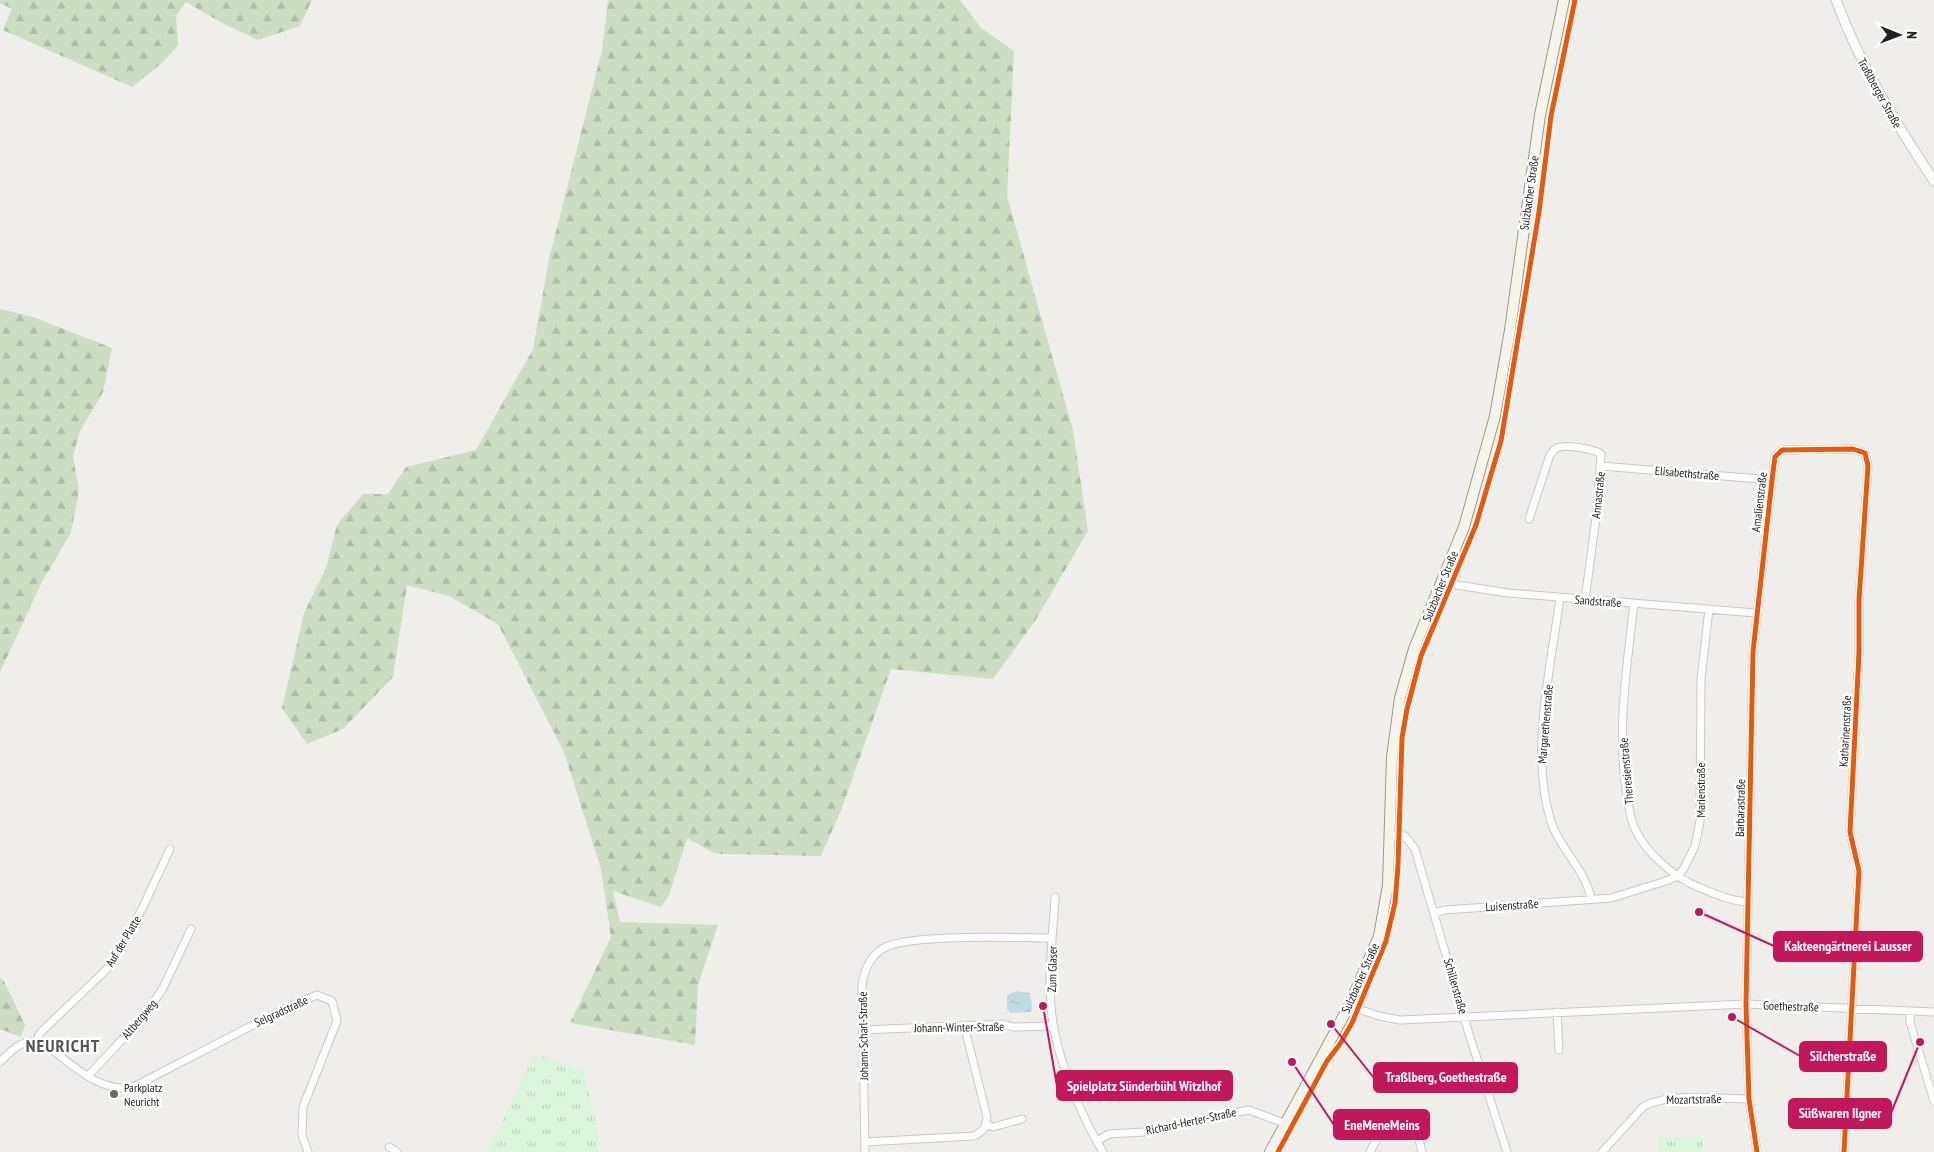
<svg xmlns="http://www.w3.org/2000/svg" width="1934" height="1152" font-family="'PT Sans Narrow',sans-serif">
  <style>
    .forest { fill: url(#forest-firs) }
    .park { fill: url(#park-tufts) }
    .water { fill: url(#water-ripples) }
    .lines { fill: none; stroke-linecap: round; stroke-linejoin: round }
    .minor-casing { stroke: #c9c8c7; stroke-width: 9 }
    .tertiary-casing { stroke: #c9c8c7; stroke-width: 11 }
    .secondary-casing { stroke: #999a82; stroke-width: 12 }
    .minor { stroke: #fdfcfc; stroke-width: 7 }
    .tertiary { stroke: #fdfcfc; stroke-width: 9 }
    .secondary { stroke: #f4f4ed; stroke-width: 10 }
    .cycleway-casing { stroke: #fff; stroke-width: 8 }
    .cycleway { stroke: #e8590c; stroke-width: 5 }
    .poi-dot { fill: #6a6968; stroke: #fff; stroke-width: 2 }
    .labels { text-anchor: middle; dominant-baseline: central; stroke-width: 5; stroke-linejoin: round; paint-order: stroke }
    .street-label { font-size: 12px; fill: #222; stroke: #fff }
    .poi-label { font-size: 12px; fill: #222; stroke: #fff; text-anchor: start }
    .district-label { font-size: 18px; font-weight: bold; letter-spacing: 1px; fill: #555; stroke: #fff }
    .leader { fill: none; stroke: #c2185b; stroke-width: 2 }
    .callout-dot { fill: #c2185b; stroke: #fff; stroke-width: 2 }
    .callout { fill: #c2185b; stroke: #c2185b; stroke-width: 2 }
    .callout-label { font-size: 14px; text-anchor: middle; font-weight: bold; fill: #fff }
  </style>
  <defs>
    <pattern id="forest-firs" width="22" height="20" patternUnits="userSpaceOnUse" patternTransform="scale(1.25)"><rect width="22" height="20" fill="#cbdec1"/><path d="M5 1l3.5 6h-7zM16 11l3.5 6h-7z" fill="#aebea6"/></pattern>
    <pattern id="park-tufts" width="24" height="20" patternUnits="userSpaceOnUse" patternTransform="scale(1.25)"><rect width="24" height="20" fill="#daf5da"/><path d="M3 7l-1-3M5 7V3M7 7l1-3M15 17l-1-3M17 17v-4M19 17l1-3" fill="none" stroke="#bbd2bb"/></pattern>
    <pattern id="water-ripples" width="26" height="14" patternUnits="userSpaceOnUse" patternTransform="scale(1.25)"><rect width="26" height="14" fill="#bfdbe3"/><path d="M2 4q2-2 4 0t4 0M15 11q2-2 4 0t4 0" fill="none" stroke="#a4bcc2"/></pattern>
  </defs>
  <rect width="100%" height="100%" fill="#f0eeeb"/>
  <!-- forest -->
  <path class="forest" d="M0 0H312L300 26 258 40 222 23 186 2 176 16 178 45 161 64 132 87 3 30 12 9 0 3Z
    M608 0H960L981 28 1014 51 1007 196 1073 430 1088 531 1035 621 993 679 891 669 842 808 821 856 721 854 714 853 687 838 669 895 661 907 613 891 620 922 718 925 698 985 695 1045 570 1023 611 937 601 869 564 752 498 624 449 596 407 585 393 677 343 729 307 744 282 708 304 613 326 568 337 525 363 494H388L406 467 476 450 533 349 549 259 602 50Z
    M0 309 33 317 112 348 103 392 80 431 73 457 79 491 71 533 42 582 0 672Z
    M0 978 4 981 25 1025 21 1037 0 1029Z"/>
  <!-- park -->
  <path class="park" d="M534 1054 584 1070 598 1131V1152H488Z
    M1658 1137H1703V1152H1658Z"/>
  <!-- water -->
  <path class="water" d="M1016 991 1030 993 1032 1006 1031 1012 1010 1013 1007 1009V995Z"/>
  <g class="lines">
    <defs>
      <path id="minor" d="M1601 466 1772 480
        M1529 519 1550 455C1551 454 1554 450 1555 449 1563 443 1594 449 1601 454L1597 510 1585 600
        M1443 579 1457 585 1508 593 1756 613
        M1560 598C1551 667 1530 750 1550 818 1558 848 1586 869 1591 899
        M1634 603C1627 667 1616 733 1627 796 1629 807 1630 819 1635 829 1646 853 1674 877 1698 887 1715 894 1730 901 1749 902
        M1390 835 1405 836 1415 849 1469 1034 1507 1152
        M1055 897C1053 936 1047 977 1052 1016 1057 1058 1081 1116 1103 1152
        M1434 913 1445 910 1611 898 1666 881 1678 876 1684 868 1695 846 1700 821 1701 679 1709 609
        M1349 1006 1379 1016 1400 1020 1746 1004 1934 1012
        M1910 1011V1022L1934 1101
        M1557 1012 1559 1050
        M863 1030 1004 1024 1013 1027 1054 1026
        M36 1041 40 1033 107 969 142 909 170 849
        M0 1062C14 1048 25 1036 45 1044 70 1063 100 1094 133 1087L290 1006 317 995 332 1001 337 1021 303 1107 302 1135 308 1152
        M89 1075 145 1015 163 988 191 929
        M987 1125 993 1127 1022 1119
        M1097 1141 1109 1134 1144 1132 1249 1110 1284 1123
        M865 1142 974 1136C984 1131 986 1127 987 1117L964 1025
        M389 1147 397 1152
        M865 1152 862 985C864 971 870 957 882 949 906 933 1019 938 1052 938
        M1370 1152 1382 1130 1404 1124 1416 1127 1422 1152
        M1602 1152 1643 1107C1668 1092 1719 1099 1749 1099
        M1757 1152 1749 1099 1746 1004 1753 652 1772 480 1775 457 1782 450 1853 449 1865 453 1868 466 1859 600V653L1850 832 1859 871 1844 1152"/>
      <path id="tertiary" d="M1836 0C1861 67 1895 122 1934 181"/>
      <path id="secondary" d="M1270 1152 1349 1006 1379 936 1388 885 1392 757 1400 698 1414 649 1464 527 1495 416 1510 330 1540 115 1564 0"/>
    </defs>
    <!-- minor casing -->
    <use href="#minor" class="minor-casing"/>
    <!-- tertiary casing -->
    <use href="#tertiary" class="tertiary-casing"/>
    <!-- secondary casing -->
    <use href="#secondary" class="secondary-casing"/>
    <!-- minor -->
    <use href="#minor" class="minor"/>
    <!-- tertiary -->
    <use href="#tertiary" class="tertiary"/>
    <!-- secondary -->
    <use href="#secondary" class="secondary"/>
    <defs>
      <path id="cycleway" d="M1278 1152 1327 1061 1340 1044 1352 1023 1386 941 1395 903 1398 866 1402 738 1407 709 1421 656 1476 525 1501 441 1539 212 1551 116 1575 0
        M1757 1152 1749 1099 1746 1004 1753 652 1772 480 1775 457 1782 450 1853 449 1865 453 1868 466 1859 600V653L1850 832 1859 871 1844 1152"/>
    </defs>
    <!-- cycleway casing -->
    <use href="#cycleway" class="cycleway-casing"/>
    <!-- cycleway -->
    <use href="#cycleway" class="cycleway"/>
  </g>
  <!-- markers -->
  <circle class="poi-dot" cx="114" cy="1094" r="5"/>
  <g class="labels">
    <!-- street labels -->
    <g class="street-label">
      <text transform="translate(1880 93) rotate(61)">Traßlberger Straße</text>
      <text transform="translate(1529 193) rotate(-82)">Sulzbacher Straße</text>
      <text transform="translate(1687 473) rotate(5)">Elisabethstraße</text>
      <text transform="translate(1598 495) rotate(-84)">Annastraße</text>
      <text transform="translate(1759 502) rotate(-83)">Amalienstraße</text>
      <text transform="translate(1440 586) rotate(-68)">Sulzbacher Straße</text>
      <text transform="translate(1598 601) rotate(4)">Sandstraße</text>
      <text transform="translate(1545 724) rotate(-85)">Margarethenstraße</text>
      <text transform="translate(1845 731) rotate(-87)">Katharinenstraße</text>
      <text transform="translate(1626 771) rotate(-95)">Theresienstraße</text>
      <text transform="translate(1700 790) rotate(-90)">Marienstraße</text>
      <text transform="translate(1740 808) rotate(-89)">Barbarastraße</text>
      <text transform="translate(1512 905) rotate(-4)">Luisenstraße</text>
      <text transform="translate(123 941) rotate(-59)">Auf der Platte</text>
      <text transform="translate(1052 969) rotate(-89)">Zum Glaser</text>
      <text transform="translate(1360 978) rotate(-66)">Sulzbacher Straße</text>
      <text transform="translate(1456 986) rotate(74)">Schillerstraße</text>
      <text transform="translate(1791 1006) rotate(2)">Goethestraße</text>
      <text transform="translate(281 1011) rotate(-25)">Selgradstraße</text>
      <text transform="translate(139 1019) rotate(-50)">Altbergweg</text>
      <text transform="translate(959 1027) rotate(-1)">Johann-Winter-Straße</text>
      <text transform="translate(863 1036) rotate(-91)">Johann-Scharl-Straße</text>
      <text transform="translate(1694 1099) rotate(-1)">Mozartstraße</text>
      <text transform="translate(1191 1121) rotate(-12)">Richard-Herter-Straße</text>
    </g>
    <!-- poi labels -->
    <g class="poi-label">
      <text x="124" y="1087">Parkplatz<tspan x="124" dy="14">Neuricht</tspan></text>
    </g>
    <!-- district labels -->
    <g class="district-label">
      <text x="63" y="1045">NEURICHT</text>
    </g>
  </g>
  <!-- callouts -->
  <path class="leader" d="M1699 912L1774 946M1732 1017L1800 1056M1331 1024L1374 1078M1043 1006L1057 1086M1920 1042L1891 1113M1292 1062L1334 1125"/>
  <g class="callout-dot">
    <circle cx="1699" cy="912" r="5"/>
    <circle cx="1732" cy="1017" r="5"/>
    <circle cx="1331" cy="1024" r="5"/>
    <circle cx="1043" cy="1006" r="5"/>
    <circle cx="1920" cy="1042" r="5"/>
    <circle cx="1292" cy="1062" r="5"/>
  </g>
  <g class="callout">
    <rect x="1774" y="932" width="148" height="29" rx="5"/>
    <rect x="1800" y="1042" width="86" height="29" rx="5"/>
    <rect x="1374" y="1063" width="143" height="29" rx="5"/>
    <rect x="1057" y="1071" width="175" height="29" rx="5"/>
    <rect x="1789" y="1099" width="102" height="29" rx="5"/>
    <rect x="1334" y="1110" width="95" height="29" rx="5"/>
  </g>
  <g class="callout-label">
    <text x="1848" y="951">Kakteengärtnerei Lausser</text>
    <text x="1843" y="1061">Silcherstraße</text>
    <text x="1446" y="1082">Traßlberg, Goethestraße</text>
    <text x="1144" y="1091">Spielplatz Sünderbühl Witzlhof</text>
    <text x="1840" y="1118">Süßwaren Ilgner</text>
    <text x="1382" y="1130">EneMeneMeins</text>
  </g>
  <!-- north arrow -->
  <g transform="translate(1899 35) rotate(91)" stroke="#ffffff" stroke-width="4" paint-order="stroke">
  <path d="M0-4L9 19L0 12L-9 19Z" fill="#222222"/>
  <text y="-8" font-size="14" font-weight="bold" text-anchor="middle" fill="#222222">N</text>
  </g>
</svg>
